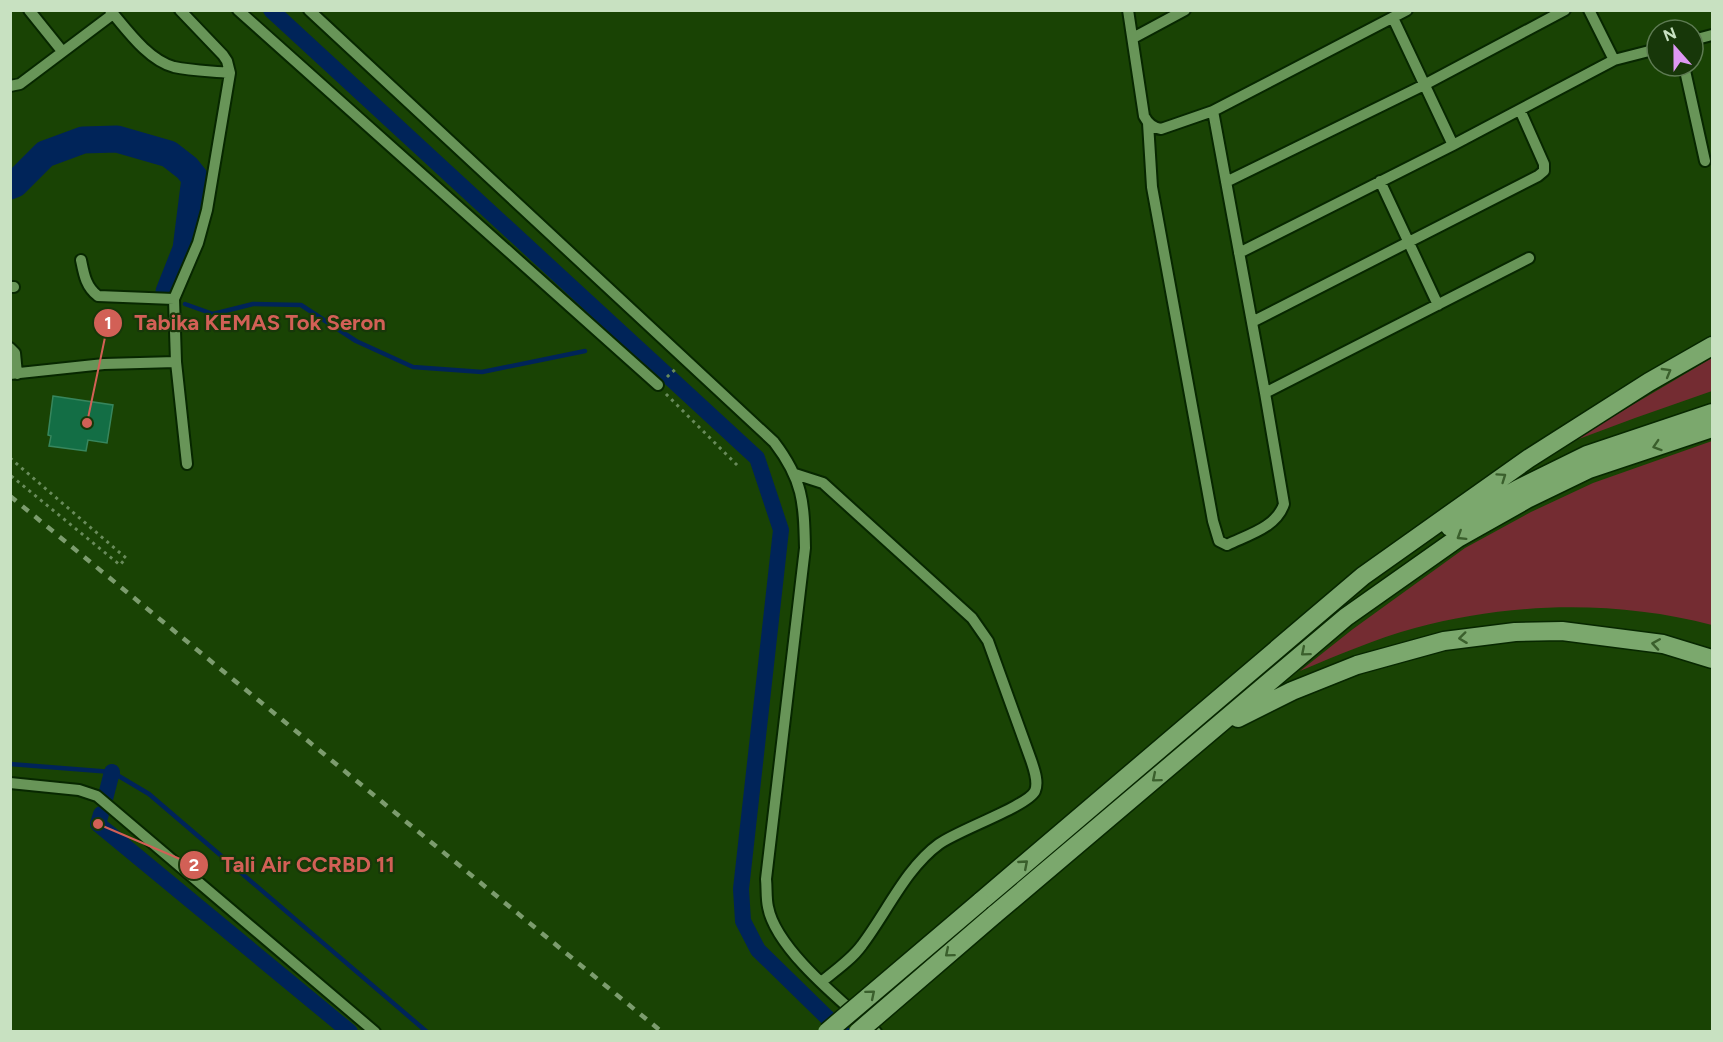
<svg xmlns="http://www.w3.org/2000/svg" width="1723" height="1042" font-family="Figtree,sans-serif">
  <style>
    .green { fill: #742c32 }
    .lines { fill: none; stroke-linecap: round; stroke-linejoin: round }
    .stream { stroke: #002459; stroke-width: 4.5 }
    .canal { stroke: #002459; stroke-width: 16 }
    .river { stroke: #002459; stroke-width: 27 }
    .building { fill: #136e45; stroke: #37865d; stroke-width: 1.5 }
    .minor-casing { stroke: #072700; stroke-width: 14 }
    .highway-casing { stroke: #072700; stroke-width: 21 }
    .path { stroke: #698b5b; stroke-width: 3; stroke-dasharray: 3 4.5; stroke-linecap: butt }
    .minor { stroke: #689558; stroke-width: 10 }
    .highway { stroke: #7ba86d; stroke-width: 18 }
    .rail { stroke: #7c9c6e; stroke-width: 4.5; stroke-dasharray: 8 8; stroke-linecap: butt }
    .highway-bridge-casing { stroke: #072700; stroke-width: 21; stroke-linecap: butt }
    .highway-bridge { stroke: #7ba86d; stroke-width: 18 }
    .oneway { stroke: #3a5f2c }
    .leader { fill: none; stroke: #d26056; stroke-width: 2 }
    .callout-dot { fill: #d26056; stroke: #173709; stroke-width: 2 }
    .mark-label { font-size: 18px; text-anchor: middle; font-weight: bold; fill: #fff }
    .callout-label { font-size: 22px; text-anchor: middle; font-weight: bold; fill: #d26056; stroke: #173709; stroke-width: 4.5; stroke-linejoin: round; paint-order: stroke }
  </style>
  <rect width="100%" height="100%" fill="#194304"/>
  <!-- green -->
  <path class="green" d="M1712 358V391L1635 418 1568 443Z
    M1712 441V625C1616 600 1511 602 1415 628 1375 639 1338 655 1300 671L1353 629 1465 548 1531 512 1593 483Z"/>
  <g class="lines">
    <!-- stream -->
    <path class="stream" d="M185 304 213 314 253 304 301 305 356 341 413 367 482 372 585 351
      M10 764 112 772 149 794 427 1032"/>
    <!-- canal -->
    <path class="canal" d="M271 10 757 458 781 530 741 889 743 921 758 950 842 1032
      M105 799 112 772
      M101 814 98 824 350 1032"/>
    <!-- river -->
    <path class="river" d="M10 186 15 184 45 154 83 140 117 139 169 154 187 168 195 178 186 249 169 292"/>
  </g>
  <!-- building -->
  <path class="building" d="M53 396 113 405 107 443 88 440 86 451 49 446 51 436 48 435Z"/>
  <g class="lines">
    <defs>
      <path id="minor" d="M29 10 62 51
        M110 10C127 30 148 60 174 67 192 71 212 71 230 73
        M238 10 658 385
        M309 10 774 442C803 480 804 502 805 548L766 879C767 889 766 898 768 907 776 950 844 1003 876 1032
        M1128 10 1144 116C1148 124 1153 128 1161 129L1213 111 1407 10
        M1589 10 1614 60
        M1393 18 1453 145
        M1133 38 1185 10
        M1693 40 1712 35
        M1684 66 1705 161
        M10 86 20 84 113 14
        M1148 123 1152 187 1213 521 1219 541 1227 545C1247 535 1276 528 1284 504L1265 393 1213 111
        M1380 181 1438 305
        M1226 182 1424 85 1565 10
        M1239 253 1453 145 1614 60 1657 49
        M81 260C84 275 86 287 98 296L174 299
        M10 287H14
        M1252 322 1538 176 1544 171V164L1520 110
        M10 348 15 353 17 374
        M176 362 187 464
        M10 374 104 364 176 362 174 299 198 243 207 210 230 73 227 61 223 55 180 10
        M1265 393 1529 258
        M795 474 823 483 972 618 988 641 1031 760C1034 769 1039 782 1035 791 1028 806 958 830 939 844 906 868 887 912 862 945 852 959 835 971 821 982
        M10 783 79 790 97 796 375 1032"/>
      <path id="highway" d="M1450 527 1518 489 1587 455 1712 413
        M1238 718 1292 691 1357 665 1444 641 1515 632 1562 631 1663 644 1712 659
        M980 902 1363 576 1528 459 1649 382 1712 346
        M994 915 1346 617 1458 538 1527 499 1589 469 1712 428"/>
    </defs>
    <!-- minor casing -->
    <use href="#minor" class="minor-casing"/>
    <!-- highway casing -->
    <use href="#highway" class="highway-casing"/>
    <!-- path -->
    <path class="path" d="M667 377 678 367
      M666 394 738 466
      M10 458 126 558 120 565 10 475"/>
    <!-- minor -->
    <use href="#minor" class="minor"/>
    <!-- highway -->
    <use href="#highway" class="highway"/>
    <!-- rail -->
    <path class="rail" d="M10 496 662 1032"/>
    <defs>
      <path id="highway-bridge" d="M827 1032 980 902
        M858 1032 994 915"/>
    </defs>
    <!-- highway-bridge casing -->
    <use href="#highway-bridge" class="highway-bridge-casing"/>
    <!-- highway-bridge -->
    <use href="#highway-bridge" class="highway-bridge"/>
  </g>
  <!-- one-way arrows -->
  <defs><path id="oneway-chevron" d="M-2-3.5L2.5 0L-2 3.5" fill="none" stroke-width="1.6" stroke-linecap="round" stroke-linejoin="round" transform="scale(1.5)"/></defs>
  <g class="oneway">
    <use href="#oneway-chevron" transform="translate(1667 372) rotate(-30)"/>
    <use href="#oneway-chevron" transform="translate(1657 446) rotate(162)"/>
    <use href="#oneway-chevron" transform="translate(1502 477) rotate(-35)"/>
    <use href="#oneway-chevron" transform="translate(1461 536) rotate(148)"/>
    <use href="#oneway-chevron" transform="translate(1463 638) rotate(173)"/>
    <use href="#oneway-chevron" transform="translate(1656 644) rotate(-171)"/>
    <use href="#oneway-chevron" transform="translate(1305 652) rotate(140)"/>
    <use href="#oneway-chevron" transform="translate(1156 778) rotate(140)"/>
    <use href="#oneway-chevron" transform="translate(1024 864) rotate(-41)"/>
    <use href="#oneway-chevron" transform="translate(949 953) rotate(140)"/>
    <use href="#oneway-chevron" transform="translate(871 994) rotate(-40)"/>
  </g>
  <!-- callouts -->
  <path class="leader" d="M87 423L108 323M98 824L194 865"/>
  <g class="callout-dot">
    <circle cx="87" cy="423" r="6"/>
    <circle cx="98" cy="824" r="6"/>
    <circle cx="108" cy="323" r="15"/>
    <circle cx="194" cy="865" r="15"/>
  </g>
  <g class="mark-label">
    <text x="108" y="329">1</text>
    <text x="194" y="871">2</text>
  </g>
  <g class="callout-label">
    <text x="260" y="330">Tabika KEMAS Tok Seron</text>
    <text x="308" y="872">Tali Air CCRBD 11</text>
  </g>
  <!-- border -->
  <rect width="1723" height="1042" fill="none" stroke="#c8e1c1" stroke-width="24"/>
  <!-- north arrow -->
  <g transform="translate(1675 48) rotate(339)"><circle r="28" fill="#173709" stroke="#5e7b53" stroke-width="1.5"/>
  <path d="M0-4.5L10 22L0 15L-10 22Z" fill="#de98f3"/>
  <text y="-9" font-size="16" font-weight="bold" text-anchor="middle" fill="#c8e1c1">N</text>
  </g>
</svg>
